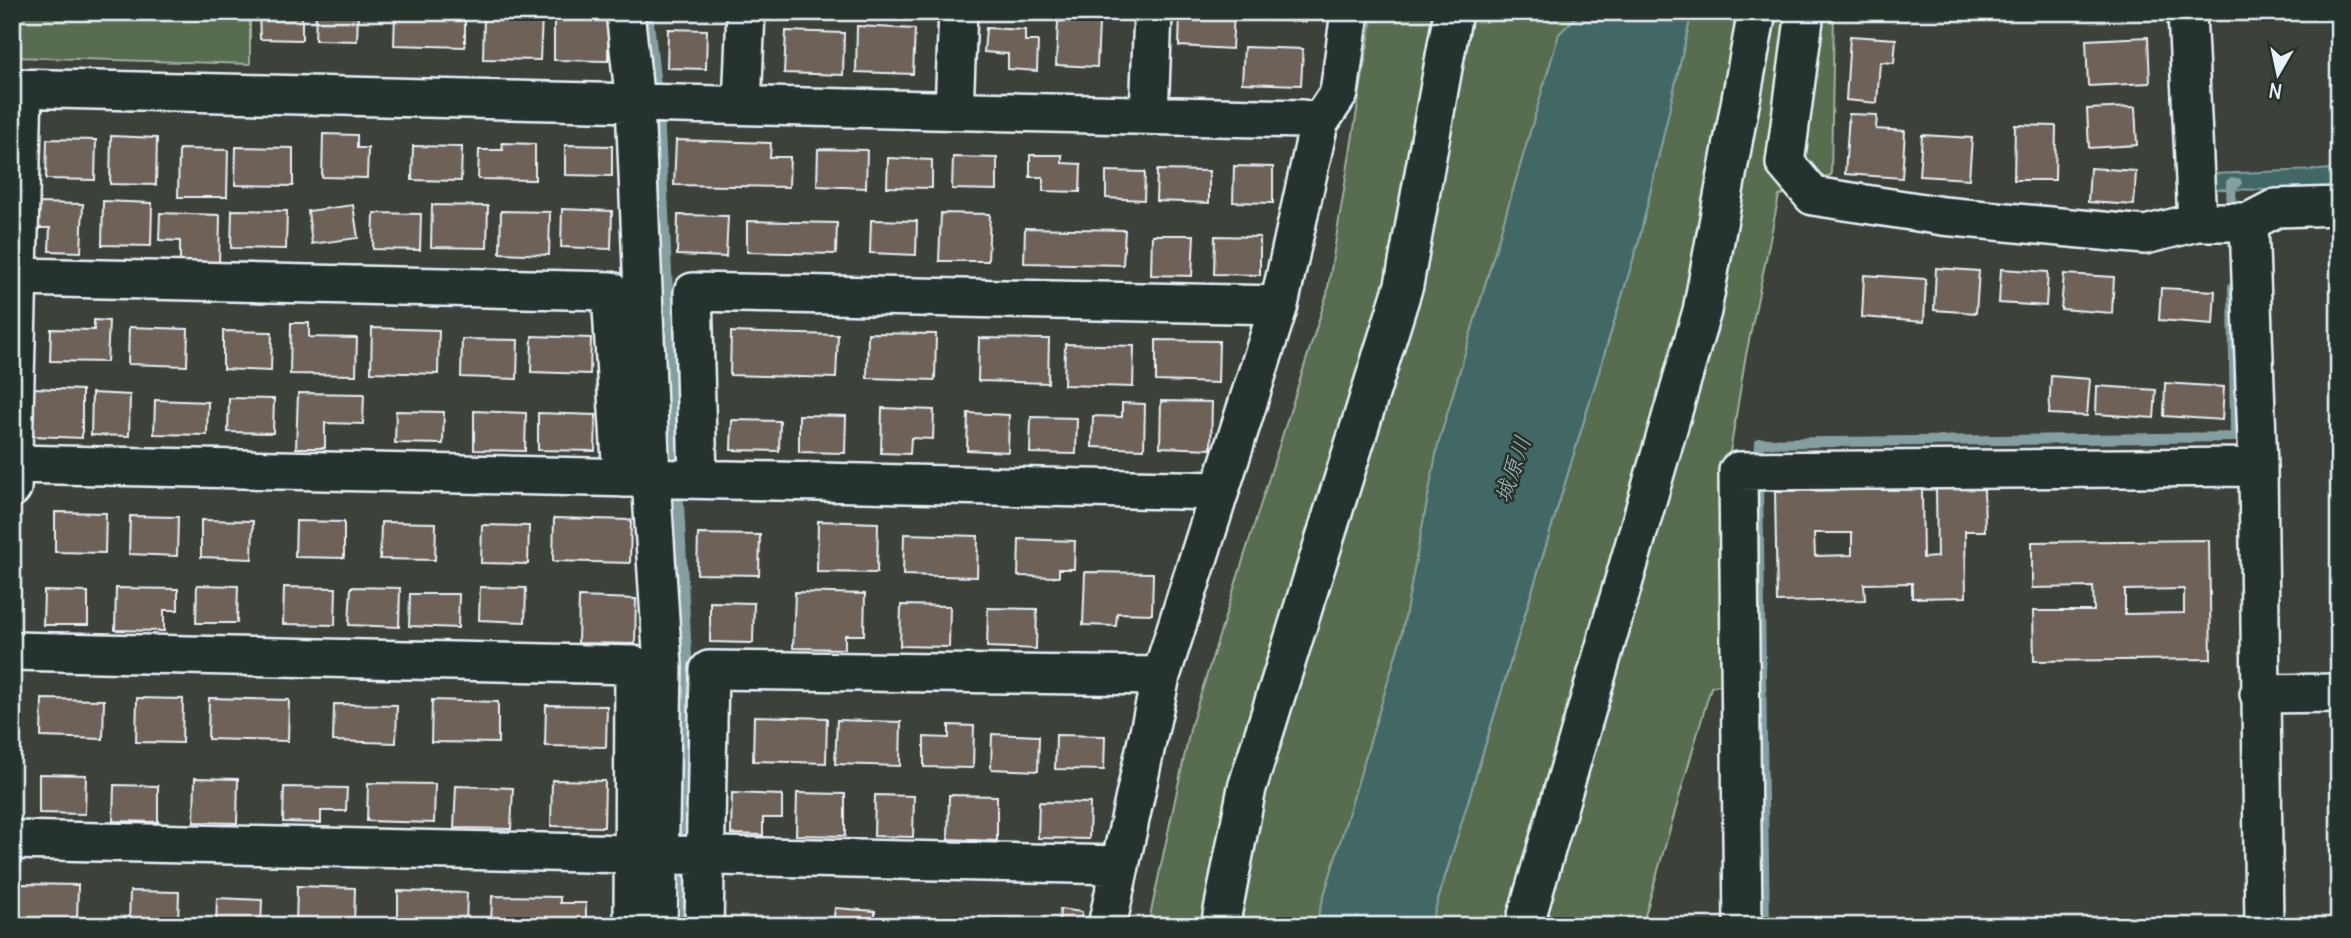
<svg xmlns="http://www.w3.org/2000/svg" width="2351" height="938" font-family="Delius,'Klee One',sans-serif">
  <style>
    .green { fill: #596d50; stroke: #a0afa4; stroke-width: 2 }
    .water { fill: #436866; stroke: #859fa0; stroke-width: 2 }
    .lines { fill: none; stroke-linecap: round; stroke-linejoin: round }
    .stream { stroke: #859fa0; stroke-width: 10 }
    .building { fill: #6e6259; stroke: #e8f1f8; stroke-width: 2; fill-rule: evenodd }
    .minor-casing { stroke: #e8f1f8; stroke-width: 42 }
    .minor { stroke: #26332d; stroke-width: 37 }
    .labels { text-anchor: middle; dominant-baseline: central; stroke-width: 5; stroke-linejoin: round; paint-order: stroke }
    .water-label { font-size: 23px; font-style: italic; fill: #a6babe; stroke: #26332d }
  </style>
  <rect width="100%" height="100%" fill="#3c413a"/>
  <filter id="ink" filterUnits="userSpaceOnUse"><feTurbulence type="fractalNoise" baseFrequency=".0143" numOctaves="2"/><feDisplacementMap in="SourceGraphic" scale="14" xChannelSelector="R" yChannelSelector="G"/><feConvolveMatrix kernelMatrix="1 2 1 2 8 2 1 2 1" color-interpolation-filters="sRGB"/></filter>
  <g filter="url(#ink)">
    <!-- green -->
    <path class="green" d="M12 12H250V64L12 57Z
      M1373 12H1581L1559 34 1438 445 1401 638 1315 926H1148L1191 725 1327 294Z
      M1692 12H1834L1831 175 1779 196 1745 360 1727 471 1731 682 1711 687 1642 926H1430L1639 240Z"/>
    <!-- water -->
    <path class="water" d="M1581 12H1692L1639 240 1430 926H1315L1401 638 1438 445 1559 34Z
      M2339 169V188L2270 190 2214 189 2211 174Z"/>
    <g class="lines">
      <!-- stream -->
      <path class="stream" d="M648 12 657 97
        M659 112 677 471
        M2232 215 2231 183H2237
        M678 486 687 656 685 848
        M685 926V863
        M1765 926 1758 481 1760 443 2235 437 2233 286"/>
    </g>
    <!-- building -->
    <path class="building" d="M259 12H302V40L260 39Z
      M316 12H358L357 41 315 40Z
      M395 12H465V47L394 45Z
      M1180 12H1234L1232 49 1179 46Z
      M1241 12H1306V22L1241 19Z
      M484 16 542 17 540 60 483 59Z
      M554 18 608 19V61L554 60Z
      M1058 21 1099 23 1097 67 1056 65Z
      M857 26 915 29 913 74 856 72Z
      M986 28 1025 30V41H1038L1037 71 1008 69V54L984 52Z
      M668 29 707 30 706 69 667 68Z
      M786 31 844 33 843 75 784 73Z
      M1850 36 1896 39 1894 63 1880 62 1877 103 1846 100Z
      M2148 37 2150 83 2088 86 2086 40Z
      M1244 47 1303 49 1301 85 1242 83Z
      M2135 107 2137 145 2089 148 2087 109Z
      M1849 114 1877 115 1876 129 1905 131 1902 178 1845 174Z
      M2015 125 2056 126 2055 180H2014Z
      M323 134 357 135V148H368L367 178 322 177Z
      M1922 135 1972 138 1969 179 1919 176Z
      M111 136 157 138 156 185 110 184Z
      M47 139 96 140 95 180 46 179Z
      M676 140 771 143 770 157H790L789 187 674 185Z
      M502 143 535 144V180L478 179 479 150H503Z
      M565 145 612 146V176L565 175Z
      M413 146 462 147 461 181 412 180Z
      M236 147 293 148V186L235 185Z
      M179 149 228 150 227 197H178Z
      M818 149 867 150 866 188 817 186Z
      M1030 155H1062V163L1081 164 1080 192 1043 191V177H1030Z
      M953 157 997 158V190L952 189Z
      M888 158 932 160V188L887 187Z
      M1234 166 1273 167V203L1233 202Z
      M2090 168 2136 171 2134 205 2088 202Z
      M1157 170 1209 171V203L1156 201Z
      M1106 171 1145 172 1144 200 1106 198Z
      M103 201 152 203 151 246 102 245Z
      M36 203 83 204 81 252 49 251 50 228H35Z
      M353 205 358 238 312 244 308 211Z
      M432 205 488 206 487 248 431 247Z
      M562 209 612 211 611 249 561 247Z
      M232 210 287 211 286 249 231 248Z
      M501 211 550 212 549 255 500 253Z
      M160 213 220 215 219 265 180 264V241L159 240Z
      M374 213 421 214 420 250 373 249Z
      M941 213 990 214 988 261H939Z
      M678 215 728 216 726 257 677 255Z
      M871 220 917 221 916 255 870 253Z
      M747 221 837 223 836 254 747 252Z
      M1025 228 1125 230 1123 265 1024 263Z
      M1152 235H1194L1192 276 1151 275Z
      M1215 236 1260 237V275L1214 274Z
      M1936 268 1979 271 1976 313 1934 310Z
      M2001 269 2048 272 2046 306 1999 303Z
      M2064 274 2114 277 2112 313 2061 309Z
      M1864 275 1926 279 1924 322 1862 317Z
      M2161 288 2215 291 2213 324 2159 320Z
      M94 320 109 321 107 362 50 361 51 329 94 330Z
      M291 323H309V337L357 338 356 375 290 374Z
      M129 327 188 329 187 366 128 364Z
      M372 328 439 330 438 374 371 372Z
      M223 331 272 332 271 371 223 369Z
      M731 332 838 335 836 378 730 375Z
      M868 333 936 334 935 380 867 378Z
      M532 336 591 338 590 374 531 372Z
      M979 338 1049 339 1048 383 978 381Z
      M462 339 518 340 517 379 461 377Z
      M1156 340 1219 341 1218 383 1156 381Z
      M1065 344 1134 346 1133 387 1064 385Z
      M2051 376 2090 379 2087 416 2049 414Z
      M2165 383 2224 387 2222 420 2164 416Z
      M2097 386 2156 390 2154 418 2096 414Z
      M33 388 82 390V438L33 436Z
      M92 393 130 395 129 436 91 435Z
      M298 393 364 394 363 424 325 423V448H296Z
      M229 398 274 399 273 433 228 432Z
      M155 400 208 402 207 435 154 434Z
      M1161 401 1212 402 1211 449 1160 447Z
      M1122 403 1145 404 1144 449 1092 447 1093 416 1122 417Z
      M882 408 934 410 933 439 911 438 910 454 881 453Z
      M396 411 444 412 443 444 395 443Z
      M474 411 526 413 525 451 474 450Z
      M538 413 596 415 595 451 538 450Z
      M968 413 1009 415 1008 452 967 450Z
      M799 415 846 416 845 453 799 452Z
      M1031 417 1077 418 1076 454 1030 453Z
      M732 420 780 421 779 451 731 450Z
      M1984 488 1985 531H1965L1966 597 1912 598V583L1864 584 1865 600 1777 602 1775 491 1922 489 1923 558 1937 557 1936 489ZM1814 533H1852V555L1815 556Z
      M55 512 106 513 105 553 55 552Z
      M130 516 178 517 177 556 129 554Z
      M554 518 631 520 630 563 553 561Z
      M201 520 253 521 252 559 201 557Z
      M296 521 344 522V558L295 557Z
      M818 521 878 523 877 573 817 572Z
      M381 522 436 523 435 560 380 559Z
      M482 525 529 526 528 564 481 563Z
      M698 534 760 535 759 575 697 574Z
      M904 534 978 536 977 577 903 575Z
      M1019 539 1075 541 1074 569H1059V577L1018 576Z
      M2209 540 2211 659 2034 661 2033 611H2094L2093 587 2032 588V542ZM2184 589V613L2125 614V590Z
      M1085 572 1153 573 1152 614 1117 613 1116 626 1083 625Z
      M197 585 238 586 237 623H196Z
      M284 587 336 588 335 625 283 624Z
      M351 587 400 588 399 627 349 625Z
      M480 587 526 588 525 622 479 620Z
      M116 588 178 589V610H164V631L115 630Z
      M44 591 88 592V625H43Z
      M795 592 865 594 864 635H845V649L793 648Z
      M410 594H459L458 628 409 626Z
      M579 597 636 599 635 644 578 643Z
      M710 602 754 603 753 643 710 642Z
      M901 605 950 606 949 647 900 646Z
      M988 608 1037 609 1036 649 987 647Z
      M137 698 183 699 182 743 136 742Z
      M209 698 289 700 288 741 208 739Z
      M42 699 104 700 103 739 41 737Z
      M432 700 498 702V743L431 742Z
      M334 704 397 705 396 743 333 741Z
      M546 705 607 706 606 747 545 746Z
      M754 716 827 718 826 763 753 761Z
      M837 720 901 722 900 766 835 764Z
      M949 725 974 726 973 768 924 767V737L949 738Z
      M992 734 1039 736 1038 771 991 769Z
      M1056 735 1105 736 1104 770 1055 769Z
      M39 774 86 775 85 814 39 813Z
      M195 778 238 779 237 823 194 822Z
      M552 780 605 781 604 827 551 826Z
      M368 783 435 784 434 823 367 821Z
      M114 785 158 786V822L113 821Z
      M456 786 513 788 511 829 454 828Z
      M284 787 347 788 346 811H321V823L283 822Z
      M732 793 782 795V818H763V835L731 834Z
      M797 793 845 794V836L796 835Z
      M875 795 914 796 913 837 874 836Z
      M949 795 997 796V841L948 839Z
      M1039 802 1090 803 1089 839 1038 838Z
      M21 884 78 885 77 921 20 919Z
      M297 886 355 888 354 926H296Z
      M130 891 179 892 178 926H129Z
      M398 891 467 893 466 926H398Z
      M492 896 560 897V903H586V926H491Z
      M217 898 262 900 261 926H216Z
      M835 908 875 911V919L913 922V926H833Z
      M1060 909 1082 912 1081 926H1009L1010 919 1059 925Z
      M931 917 996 922V926H930Z"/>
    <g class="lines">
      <defs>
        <path id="minor" d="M625 12 635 103 651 478 663 666 658 926
          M1805 12 1785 163 1813 196 1943 216 2145 235 2197 222H2249L2276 208 2339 206
          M2187 12 2197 222
          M12 88 1302 119 1319 123
          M742 105 746 12
          M954 110 958 12
          M1149 115 1153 12
          M2249 222 2258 467 2264 926
          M18 277 611 291 622 478
          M13 464 1220 491
          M698 479 693 292 1279 305
          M12 488 23 88
          M12 651 634 665 633 926
          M2259 694 2339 693
          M12 840 1120 865
          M704 926 709 670 1161 676
          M1107 926 1161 676 1279 305 1319 123 1339 93 1350 12
          M1220 926 1247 788 1404 285 1453 12
          M1524 926 1702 311 1757 12
          M1743 926 1738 471 2258 467"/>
      </defs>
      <!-- minor casing -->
      <use href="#minor" class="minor-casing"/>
      <!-- minor -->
      <use href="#minor" class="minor"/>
    </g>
  </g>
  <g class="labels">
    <!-- water labels -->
    <g class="water-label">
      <text transform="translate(1512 469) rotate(-71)">城原川</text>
    </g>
  </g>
  <!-- margin -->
  <rect width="2351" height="938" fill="none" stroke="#26332d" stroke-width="42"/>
  <rect x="21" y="21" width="2309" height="896" fill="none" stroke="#e8f1f8" stroke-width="2.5" filter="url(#ink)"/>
  <!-- north arrow -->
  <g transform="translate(2278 74) rotate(189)" stroke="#26332d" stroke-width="5" paint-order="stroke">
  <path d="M0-5L12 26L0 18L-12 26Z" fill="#e8f1f8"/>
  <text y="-10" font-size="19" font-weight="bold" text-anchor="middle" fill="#e8f1f8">N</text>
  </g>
</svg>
